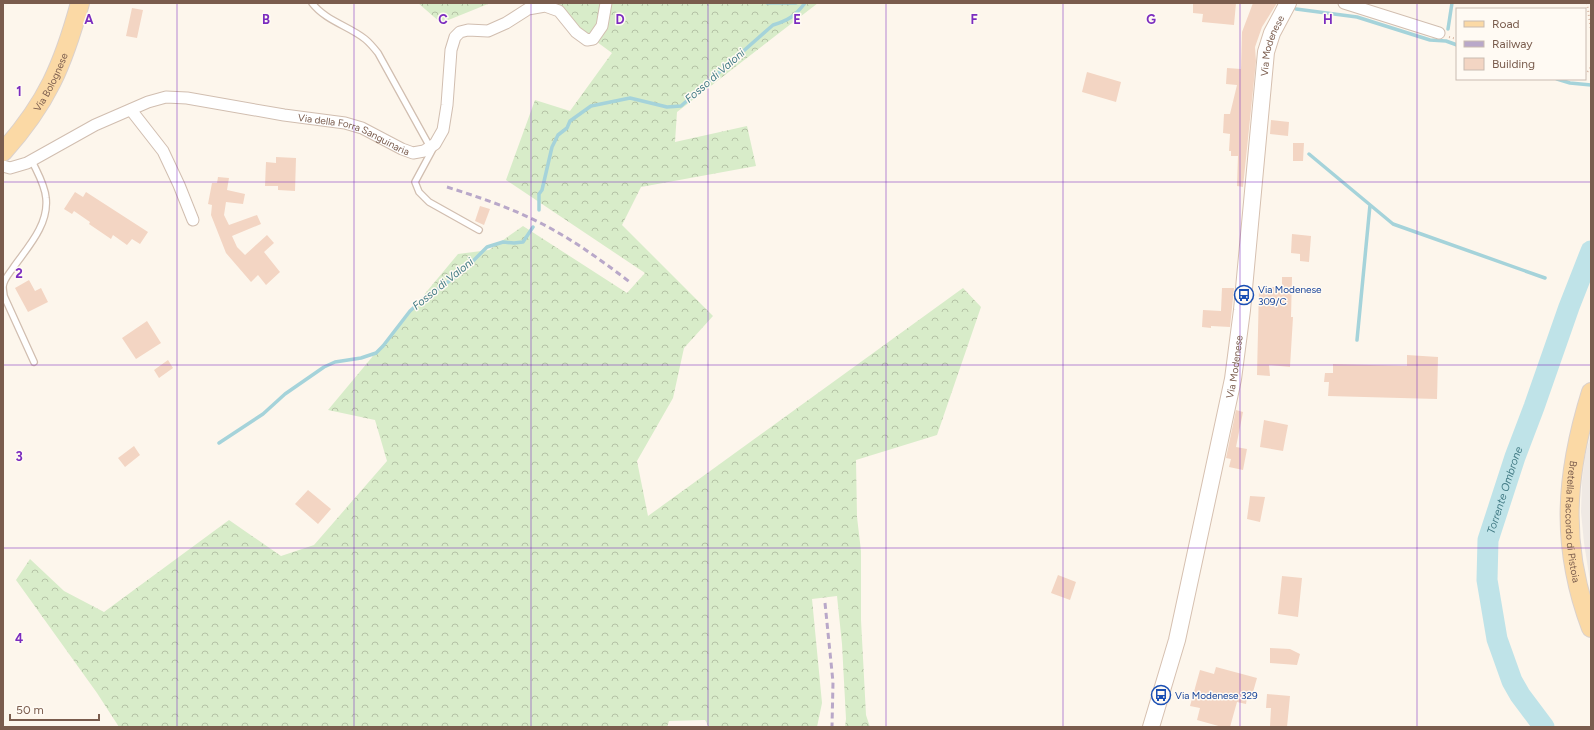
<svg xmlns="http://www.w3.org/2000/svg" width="1594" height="730" font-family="Figtree,sans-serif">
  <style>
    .industrial { fill: #efe9e4 }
    .forest { fill: url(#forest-crowns) }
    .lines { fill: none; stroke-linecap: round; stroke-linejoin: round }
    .stream { stroke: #a5d3da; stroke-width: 3.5 }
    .river { stroke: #bfe3e8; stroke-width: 21 }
    .building { fill: #f3d5c3 }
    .lane-casing { stroke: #d1beb0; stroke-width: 8 }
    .street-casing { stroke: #d1beb0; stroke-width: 13 }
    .secondary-casing { stroke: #d6c0b0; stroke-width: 18 }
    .primary-casing { stroke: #dad1cd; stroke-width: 20 }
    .path { stroke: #d9b8a5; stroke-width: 2; stroke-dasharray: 1 3; stroke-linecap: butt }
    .lane { stroke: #fff; stroke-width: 5.5 }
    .street { stroke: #fff; stroke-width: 11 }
    .secondary { stroke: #fff; stroke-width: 16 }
    .primary { stroke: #fbd9a5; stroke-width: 18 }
    .rail { stroke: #b9a8c9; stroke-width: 3; stroke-dasharray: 6 4; stroke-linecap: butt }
    .grid { fill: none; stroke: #7b2cbf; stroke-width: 1; stroke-opacity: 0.55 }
    .labels { text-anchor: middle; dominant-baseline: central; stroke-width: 3; stroke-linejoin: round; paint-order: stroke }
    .street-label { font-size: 10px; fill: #7a5c4d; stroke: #fffaf3 }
    .transit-label { font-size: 10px; fill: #164399; stroke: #fffaf3; text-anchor: start }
    .water-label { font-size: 11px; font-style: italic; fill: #437c86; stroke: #fffaf3 }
    .grid-label { font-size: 13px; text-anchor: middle; font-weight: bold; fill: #7b2cbf; stroke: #fffaf3; stroke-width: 3; stroke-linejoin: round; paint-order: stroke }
  </style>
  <defs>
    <pattern id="forest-crowns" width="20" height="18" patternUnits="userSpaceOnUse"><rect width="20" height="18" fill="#d8ecc9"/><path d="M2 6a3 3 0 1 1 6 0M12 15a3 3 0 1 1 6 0" fill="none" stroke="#b4c2a5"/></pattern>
  </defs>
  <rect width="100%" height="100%" fill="#fdf6ec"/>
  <!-- industrial -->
  <path class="industrial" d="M1591 432V587L1584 543 1581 512 1582 481 1585 457Z"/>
  <!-- forest -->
  <path class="forest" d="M418 3H506L488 4 441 23Z
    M544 3H818L677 112 675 142 747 126 756 166 641 187 622 225 713 316 684 348 673 398 637 461 648 516 963 288 981 307 937 435 856 460 857 517 861 551V620L866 715 870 727H845L846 719 842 644 837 596 812 599 822 703 817 727H709L705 720 669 721 667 727H119L97 693 16 580 30 559 64 591 104 612 229 520 281 556 314 545 387 461 375 420 328 410 458 254 489 250 523 226 627 293 645 273 506 180 535 100 570 111 612 53Z"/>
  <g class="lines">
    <!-- stream -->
    <path class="stream" d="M767 3H796
      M1296 9 1357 17 1430 40 1446 41 1457 45
      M1448 29 1452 3
      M1557 79 1570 83 1591 85
      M1309 154 1393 224 1545 278
      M539 210V194L542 190 552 147 558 135 567 128 570 121 591 106 630 98 667 107 681 106 773 25C789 20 795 16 805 3
      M1357 340 1370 205
      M219 443 263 414 285 394 324 367 335 362 361 358 376 353 383 346 410 311 421 301 462 272 487 247 503 242 514 243 523 242 533 227"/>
    <!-- river -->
    <path class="river" id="s1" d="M1544 727 1520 695 1512 681 1497 639 1487 580 1488 540 1515 457 1534 407 1569 307 1591 251"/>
  </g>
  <!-- building -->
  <path class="building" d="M1193 3H1236L1234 25 1202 22 1203 14 1193 13Z
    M1253 3H1277L1262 27 1255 47 1256 61 1243 187 1237 186 1238 156H1231V151H1229L1230 134 1223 133 1224 114H1230L1237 85 1226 84 1227 68 1241 69 1242 32Z
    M132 8 143 10 137 38 126 36Z
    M1087 72 1121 82 1116 102 1082 92Z
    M1271 120 1289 122 1288 136 1270 134Z
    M1293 143H1304L1303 161H1293Z
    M276 157 296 158 295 191 278 190V186H265L266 162 276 163Z
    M218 177 229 178 227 190 245 194 243 204 226 202 224 215 229 225 257 215 261 224 232 236 237 247 245 255 267 235 274 243 264 252 280 272 266 285 258 275 251 282 226 253 211 215 212 205 208 204 212 183H217Z
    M75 192 83 197 86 192 148 232 140 244 132 239 127 245 113 235 111 239 89 224 90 222 74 211 72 214 64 209Z
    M480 206 490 209 484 225 475 221Z
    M1292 234 1311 236 1309 262 1300 261V254L1291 253Z
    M1282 277H1292L1291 317H1293L1290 367 1269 365 1270 376 1257 375 1259 287H1282Z
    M29 280 35 291 41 288 48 302 28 312 15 288Z
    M1222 288H1234L1230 327 1211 326V328L1202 327 1203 310 1221 311Z
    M147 321 161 343 136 359 122 338Z
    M1407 355 1438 357 1437 399 1328 396 1329 382H1324L1325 373H1333V364L1407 366Z
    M168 360 173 368 159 378 154 370Z
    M1236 410 1243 412 1236 447 1247 449 1243 470 1229 467 1231 459 1226 458Z
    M1264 420 1288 425 1283 451 1260 447Z
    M134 446 140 455 125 467 118 458Z
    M308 490 331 509 318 524 295 504Z
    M1250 496 1265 497 1260 522 1247 519Z
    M1058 575 1076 582 1070 600 1051 593Z
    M1282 576 1302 578 1298 617 1278 614Z
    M1270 648 1290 649 1300 654 1297 665 1270 663Z
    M1216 667 1257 678 1251 699 1247 698 1246 704 1237 702 1230 727H1222L1197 720 1200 708 1190 706 1200 670 1214 674Z
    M1267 694 1290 696 1287 727 1270 726 1271 708H1266Z"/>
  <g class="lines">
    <defs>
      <path id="lane" d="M312 3C326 21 349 26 365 39 370 43 374 48 378 53L430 147
        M435 145 415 182 419 192 429 202 479 230
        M32 161C37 172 45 185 46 198 49 225 27 248 13 268 9 274 3 280 3 287 3 290 4 294 4 296L34 362"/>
      <g id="street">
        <path d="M1344 3 1439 33"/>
        <path d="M131 110 163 151 179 185 193 220"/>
        <path id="s2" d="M3 166 10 168 27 163 95 125 148 102 166 97 187 98 284 115 345 123 362 128 402 149 413 153 424 151 435 144 443 130 447 105 451 50 455 37 460 32 468 30 488 31 506 23 528 9 545 6 559 11 576 32 587 40 593 39 602 26 606 3"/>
      </g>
      <g id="secondary">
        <path id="s3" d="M1151 727 1177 640 1233 379 1242 310 1266 52 1272 33 1288 3"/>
      </g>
      <g id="primary">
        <path id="s4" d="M3 152C47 103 63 65 80 3"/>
        <path id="s5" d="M1591 392C1565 475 1560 546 1591 628"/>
      </g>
    </defs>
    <!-- lane casing -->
    <use href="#lane" class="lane-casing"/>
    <!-- street casing -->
    <use href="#street" class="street-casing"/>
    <!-- secondary casing -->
    <use href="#secondary" class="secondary-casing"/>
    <!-- primary casing -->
    <use href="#primary" class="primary-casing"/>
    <!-- path -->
    <path class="path" d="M1587 3 1591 30
      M1449 37 1457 39
      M1585 75 1591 67"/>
    <!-- lane -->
    <use href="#lane" class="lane"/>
    <!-- street -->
    <use href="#street" class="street"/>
    <!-- secondary -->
    <use href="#secondary" class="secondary"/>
    <!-- primary -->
    <use href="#primary" class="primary"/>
    <!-- rail -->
    <path class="rail" d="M447 187C482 198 517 210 550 228 579 244 605 263 631 283
      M825 603 833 682 832 727"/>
  </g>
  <!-- grid -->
  <path class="grid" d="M177 3V727M354 3V727M531 3V727M708 3V727M886 3V727M1063 3V727M1240 3V727M1417 3V727M3 182H1591M3 365H1591M3 548H1591"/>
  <!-- icons -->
  <defs>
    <symbol id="bus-ring" viewBox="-11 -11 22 22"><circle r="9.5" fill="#fffaf3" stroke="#1a4fb4" stroke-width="1.5"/><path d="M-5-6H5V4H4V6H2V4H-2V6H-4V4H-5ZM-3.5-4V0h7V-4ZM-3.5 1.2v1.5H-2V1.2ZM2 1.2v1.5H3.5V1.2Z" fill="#1a4fb4"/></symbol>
  </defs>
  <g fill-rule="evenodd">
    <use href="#bus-ring" x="1233" y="284" width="22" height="22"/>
    <use href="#bus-ring" x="1150" y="684" width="22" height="22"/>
  </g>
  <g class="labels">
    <!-- street labels -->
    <g class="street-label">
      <text stroke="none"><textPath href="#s3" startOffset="694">Via Modenese</textPath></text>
      <text stroke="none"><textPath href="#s4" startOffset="85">Via Bolognese</textPath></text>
      <text stroke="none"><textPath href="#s2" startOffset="372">Via della Forra Sanguinaria</textPath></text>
      <text stroke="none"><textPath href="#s3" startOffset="370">Via Modenese</textPath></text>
      <text stroke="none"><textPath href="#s5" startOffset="132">Bretella Raccordo di Pistoia</textPath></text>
    </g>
    <!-- transit labels -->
    <g class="transit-label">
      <text x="1258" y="289">Via Modenese<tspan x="1258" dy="12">309/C</tspan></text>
      <text x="1175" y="695">Via Modenese 329</text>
    </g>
    <!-- water labels -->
    <g class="water-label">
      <text transform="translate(715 76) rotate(-41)">Fosso di Valoni</text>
      <text transform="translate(443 284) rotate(-39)">Fosso di Valoni</text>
      <text stroke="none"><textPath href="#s1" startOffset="253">Torrente Ombrone</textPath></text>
    </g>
  </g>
  <g class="grid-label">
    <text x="89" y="24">A</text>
    <text x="266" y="24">B</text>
    <text x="443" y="24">C</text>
    <text x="620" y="24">D</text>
    <text x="797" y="24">E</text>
    <text x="974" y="24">F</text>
    <text x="1151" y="24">G</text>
    <text x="1328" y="24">H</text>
    <text x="19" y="96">1</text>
    <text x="19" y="278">2</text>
    <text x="19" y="461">3</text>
    <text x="19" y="643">4</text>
  </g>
  <!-- border -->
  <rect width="1594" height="730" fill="none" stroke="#7a5c4d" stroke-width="8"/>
  <!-- legend -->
  <rect x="1456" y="8" width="130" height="72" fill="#fffaf3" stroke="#cabbb1"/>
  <rect x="1464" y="21" width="20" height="6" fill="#fbd9a5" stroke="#cabbb1"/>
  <text x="1492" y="28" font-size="12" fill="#7a5c4d">Road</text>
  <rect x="1464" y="41" width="20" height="6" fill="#b9a8c9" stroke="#cabbb1"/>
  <text x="1492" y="48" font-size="12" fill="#7a5c4d">Railway</text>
  <rect x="1464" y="58" width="20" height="12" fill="#f3d5c3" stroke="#cabbb1"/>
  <text x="1492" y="68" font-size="12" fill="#7a5c4d">Building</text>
  <!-- scale -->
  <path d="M10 714v6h89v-6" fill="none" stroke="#7a5c4d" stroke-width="2"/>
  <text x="16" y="714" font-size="12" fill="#7a5c4d" stroke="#fffaf3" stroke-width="3" paint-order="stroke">50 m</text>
</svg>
